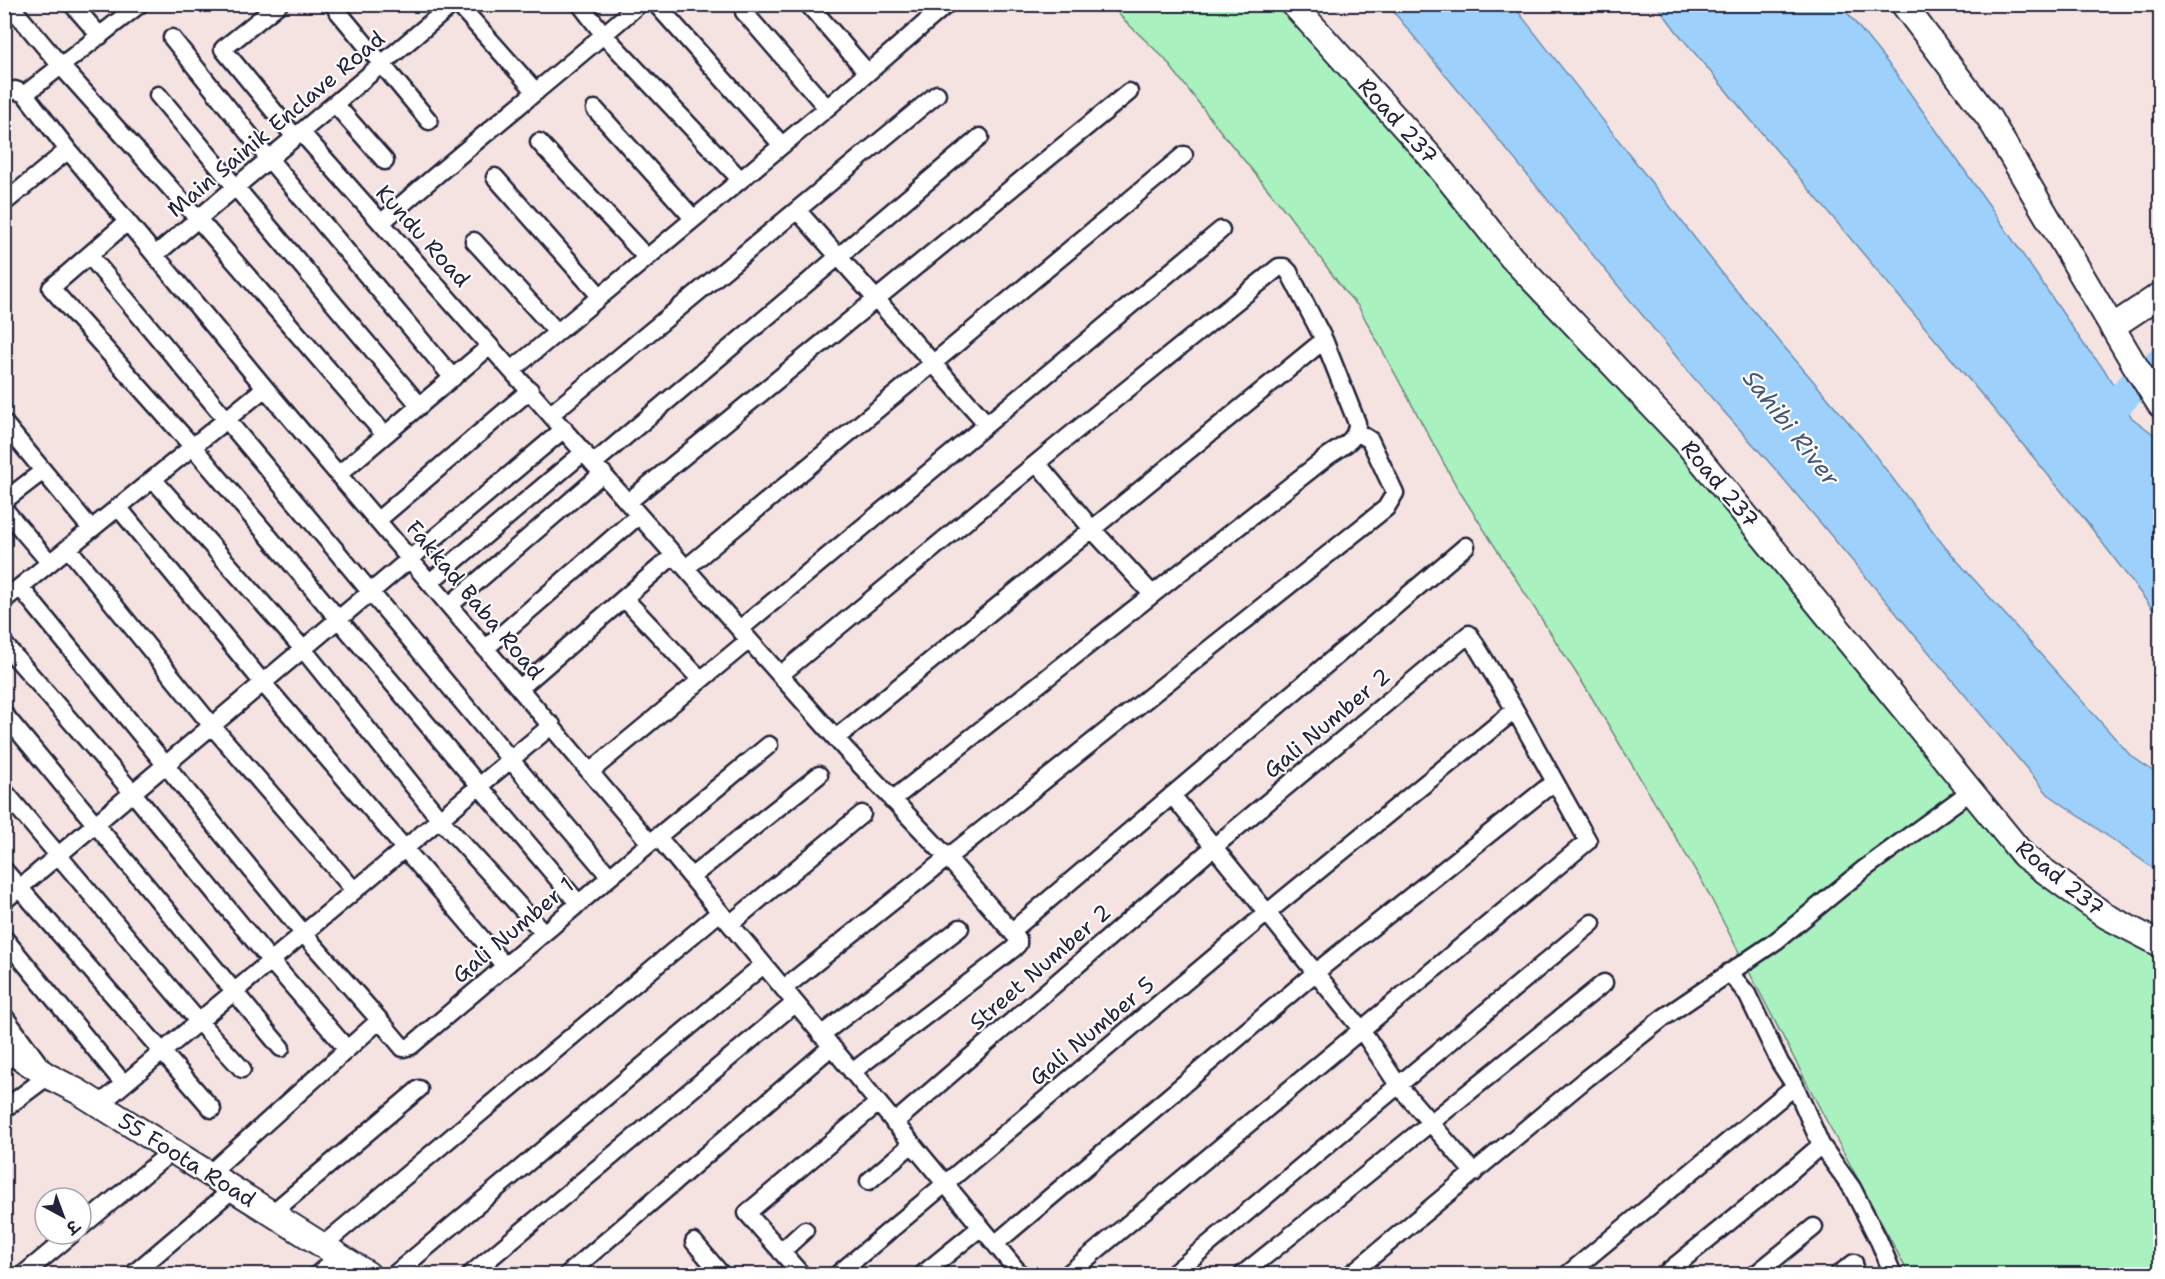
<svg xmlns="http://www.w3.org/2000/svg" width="2165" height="1279" font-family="'Shantell Sans','Playpen Sans Deva',sans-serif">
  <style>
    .green { fill: #a9f1be; stroke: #668a7c; stroke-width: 1.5 }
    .water { fill: #9dd1fb; stroke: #6c8bae; stroke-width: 1.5 }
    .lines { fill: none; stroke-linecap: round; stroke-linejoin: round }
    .river { stroke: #9dd1fb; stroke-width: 32 }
    .street-casing { stroke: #22223b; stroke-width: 21 }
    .secondary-casing { stroke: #22223b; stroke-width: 28 }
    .street { stroke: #fff; stroke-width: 16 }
    .secondary { stroke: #fff; stroke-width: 24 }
    .labels { text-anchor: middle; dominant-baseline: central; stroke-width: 4.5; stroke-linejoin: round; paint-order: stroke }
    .street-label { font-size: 22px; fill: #22223b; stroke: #fff }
    .water-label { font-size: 24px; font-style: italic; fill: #475775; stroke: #fff }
  </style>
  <rect width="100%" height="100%" fill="#f5e3e1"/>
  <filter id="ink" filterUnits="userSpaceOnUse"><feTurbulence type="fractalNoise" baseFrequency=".0167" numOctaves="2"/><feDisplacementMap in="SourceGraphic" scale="12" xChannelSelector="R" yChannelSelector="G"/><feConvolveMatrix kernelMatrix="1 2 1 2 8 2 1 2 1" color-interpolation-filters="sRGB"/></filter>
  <g filter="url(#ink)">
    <!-- green -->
    <path class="green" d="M1111 5H1288L1669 430 1940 768 2012 863 2083 914 2160 956V1274H1909L1824 1116 1703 883 1589 693 1458 489 1358 306 1345 292 1288 214 1221 132 1164 58 1124 20Z"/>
    <!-- water -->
    <path class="water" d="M1388 5H1513L1729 282 1861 437 1945 547 2130 755 2160 776V873L2048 794 1776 470 1693 377Z
      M1657 5H1841L1895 72 1989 205 2085 346 2104 369 2132 418 2160 439V619L2086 521 1986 400 1677 32Z"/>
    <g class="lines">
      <!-- river -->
      <path class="river" d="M2096 430 2094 427 2135 384 2160 364"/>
      <defs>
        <path id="street" d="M9 4 61 66 198 219 385 435
          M72 4 100 36
          M279 4 223 49 295 137
          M458 4 536 92
          M580 4 604 35 740 179
          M656 4 781 144
          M808 4 867 72
          M336 9 429 121
          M744 12 827 108
          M172 38 269 159 453 378
          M4 94 15 90 25 94 68 150 265 388 650 843
          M25 94 140 4
          M158 95 420 406
          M335 104 385 161
          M595 109 693 218
          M301 132 847 751 947 857 1018 939V944L1013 949 852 1072
          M539 142 646 257
          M495 177 600 296
          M4 203 68 150
          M797 210 987 424
          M127 222 51 288 193 447 579 904
          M381 223C465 148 554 79 639 4
          M474 241 557 332
          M89 255 510 759 610 877
          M155 255 453 4
          M512 370 827 108 947 4
          M551 414 937 94
          M4 423 91 529
          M594 463 980 137
          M1037 463 1091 528 1152 594
          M339 474 490 346
          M153 479 303 649 439 818 544 933
          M4 501 43 471
          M628 502 1129 92
          M118 507 263 683 505 966
          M4 509 50 563
          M378 520 530 390
          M68 548 212 726 354 890
          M686 568 1184 155
          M430 582 584 452
          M20 587 303 933 382 1023
          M624 598 701 680
          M4 600 265 388
          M450 605 603 473
          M740 629 1221 230
          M4 644 133 793 270 960 347 1049
          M486 648 639 515
          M780 675 1068 437 1279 267H1284L1289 272 1324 340
          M520 688 674 555
          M4 714 281 1048
          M836 738 1324 340 1357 423C1357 441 1342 446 1328 456L892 800
          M591 771 749 640
          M4 791 198 1021 242 1069
          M1172 795 1361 1029 1398 1085 1474 1173
          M658 837 1020 1274
          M4 870 212 1109
          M691 877 819 775
          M4 901 564 429
          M730 924 862 814
          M1012 931 1466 546
          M4 938 124 1084
          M784 988 1386 508 1395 493 1370 440 1357 432
          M4 1016 48 1076 4 1109
          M821 1035 960 928
          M99 1105 552 725
          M894 1123 1215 846 1469 634 1515 710 1588 841 1068 1274
          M1821 1145 1852 1188 1879 1241 1893 1274
          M209 1174 373 1026 382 1023 403 1048 411 1046 650 843 769 745
          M869 1181 912 1144
          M272 1213 419 1089
          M81 1227 172 1151
          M694 1242 721 1274
          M995 1244 1316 972 1554 782
          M323 1245 720 912
          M781 1252 805 1230
          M24 1274 72 1234
          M133 1274 233 1189
          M318 1274 339 1256
          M395 1274 763 965
          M471 1274 795 1003
          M568 1274 831 1047
          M801 1274 747 1213 878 1103
          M838 1274 1268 912 1515 710
          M923 1274 981 1227
          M1173 1274 1592 923
          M1243 1274 1604 983
          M1351 1274 1587 1078 1663 1018 1776 941 1864 869 1971 791
          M1568 1274 1795 1086
          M1665 1274 1776 1184 1821 1145 1795 1086 1780 1063 1747 994 1729 972
          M1756 1274 1814 1227
          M1839 1274 1854 1263"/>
        <path id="secondary" d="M1293 4 1430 156 1511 257 1685 441 2024 856 2106 916 2160 944
          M1903 4 1989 118 2133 362 2160 405
          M2112 327 2160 295
          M4 1047 48 1076 79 1092 368 1274"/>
      </defs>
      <!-- street casing -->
      <use href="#street" class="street-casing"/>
      <!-- secondary casing -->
      <use href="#secondary" class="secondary-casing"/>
      <!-- street -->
      <use href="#street" class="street"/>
      <!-- secondary -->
      <use href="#secondary" class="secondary"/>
    </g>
  </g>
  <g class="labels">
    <!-- street labels -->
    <g class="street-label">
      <text transform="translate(1398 121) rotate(48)">Road 237</text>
      <text transform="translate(276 124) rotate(-40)">Main Sainik Enclave Road</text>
      <text transform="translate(423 236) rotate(48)">Kundu Road</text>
      <text transform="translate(1720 484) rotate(50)">Road 237</text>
      <text transform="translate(475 600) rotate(50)">Fakkad Baba Road</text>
      <text transform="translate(1327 723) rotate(-40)">Gali Number 2</text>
      <text transform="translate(2060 878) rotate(39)">Road 237</text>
      <text transform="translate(513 930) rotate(-40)">Gali Number 1</text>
      <text transform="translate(1040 967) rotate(-41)">Street Number 2</text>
      <text transform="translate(1092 1031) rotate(-40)">Gali Number 5</text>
      <text transform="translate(187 1160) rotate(32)">55 Foota Road</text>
    </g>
    <!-- water labels -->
    <g class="water-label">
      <text transform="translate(1791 428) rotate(52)">Sahibi River</text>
    </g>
  </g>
  <!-- margin -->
  <rect width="2165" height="1279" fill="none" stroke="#fff" stroke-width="24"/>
  <rect x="12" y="12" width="2141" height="1255" fill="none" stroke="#22223b" stroke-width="2" filter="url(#ink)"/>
  <!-- north arrow -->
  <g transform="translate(63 1216) rotate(139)"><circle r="28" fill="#ffffff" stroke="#a7a7b1" stroke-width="1.5"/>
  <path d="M0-4.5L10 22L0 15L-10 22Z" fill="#22223b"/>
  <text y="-9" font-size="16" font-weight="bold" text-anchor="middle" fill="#22223b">उ</text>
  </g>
</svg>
